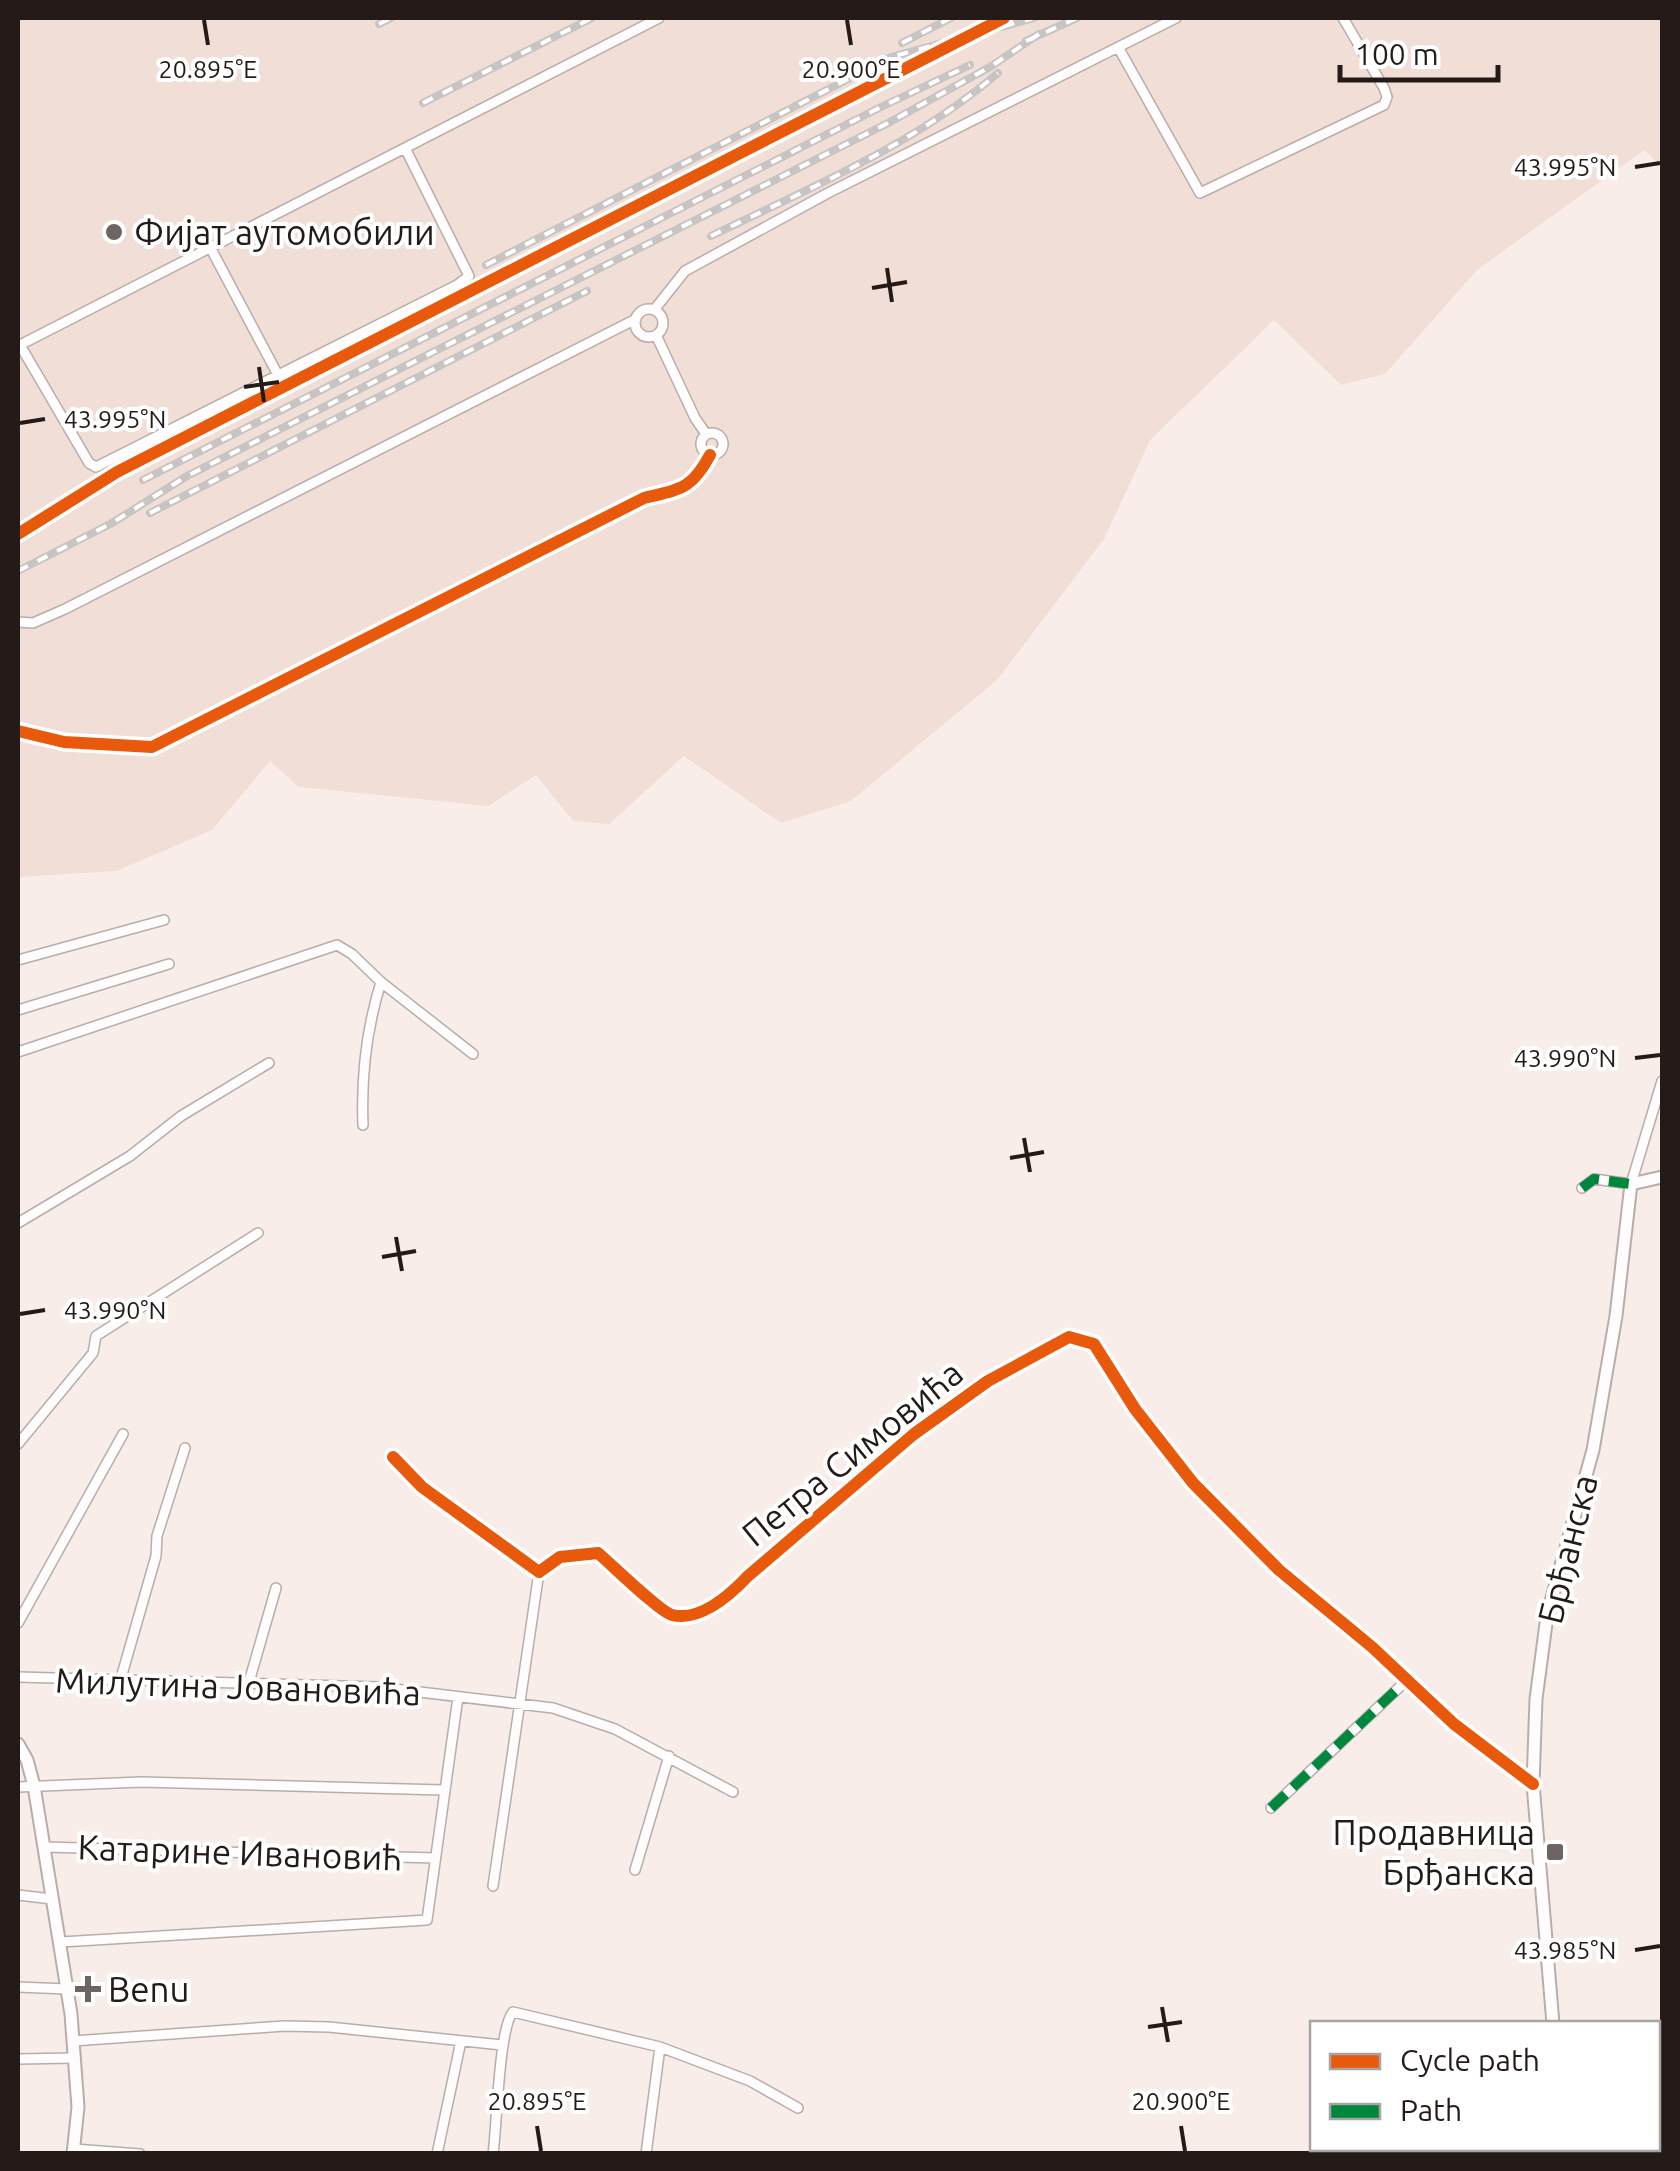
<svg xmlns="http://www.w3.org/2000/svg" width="1680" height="2171" font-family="Ubuntu,sans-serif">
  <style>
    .built { fill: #f1ded7 }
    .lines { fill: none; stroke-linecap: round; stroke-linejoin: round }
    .minor-casing { stroke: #b7aeaa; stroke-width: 12 }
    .tertiary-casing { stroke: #b7aeaa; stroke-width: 15 }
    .minor { stroke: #fefcfc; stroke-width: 9 }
    .tertiary { stroke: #fefcfc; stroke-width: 11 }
    .rail-casing { stroke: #c8c4c3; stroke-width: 8 }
    .rail { stroke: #fff; stroke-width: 4; stroke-dasharray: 11; stroke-linecap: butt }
    .quiet { stroke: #00873e; stroke-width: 10; stroke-dasharray: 20 10; stroke-linecap: butt }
    .cycleway-casing { stroke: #fff; stroke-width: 19 }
    .cycleway { stroke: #e8590c; stroke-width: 12 }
    .ticks { fill: none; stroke: #241b18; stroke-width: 4 }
    .poi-dot { fill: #6e6461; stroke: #fff; stroke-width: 4 }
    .labels { text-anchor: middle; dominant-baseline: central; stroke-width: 8; stroke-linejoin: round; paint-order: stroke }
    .poi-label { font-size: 35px; fill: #241b18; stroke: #fff; text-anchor: start }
    .street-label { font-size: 35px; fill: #241b18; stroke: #fff }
    .ticks-label { font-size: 25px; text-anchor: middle; fill: #241b18; stroke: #fff; stroke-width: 8; stroke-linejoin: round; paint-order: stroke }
  </style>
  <rect width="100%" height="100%" fill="#f8ede8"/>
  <!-- built -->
  <path class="built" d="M18 18H1662V167L1644 150 1477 270 1385 374 1341 385 1274 320 1150 440 1104 539 997 680 851 801 781 823 684 756 609 824 573 821 536 775 488 806 299 787 270 761 212 830 116 871 18 877Z"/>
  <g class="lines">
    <defs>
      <path id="minor" d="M1118 47 1200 193 1384 105 1387 97 1384 88 1343 18
        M210 247 278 375
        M635 323a14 14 0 1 1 28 0a14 14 0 1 1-28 0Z
        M654 310 685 271 828 193 1176 18
        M656 335 695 418 706 434
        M20 345 89 463 96 467 457 285 469 276 405 148
        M18 346 659 18
        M701 444a11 11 0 1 1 22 0a11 11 0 1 1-22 0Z
        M18 534 117 472 1004 18
        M18 622 33 623 65 609 636 319
        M18 731 64 742 152 747 644 498C681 489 691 490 710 455
        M18 960 164 920
        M18 1010 169 964
        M18 1052 337 945 352 954 381 982 473 1054
        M363 1125C361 1075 366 1030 381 982
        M1582 1188 1594 1179 1631 1184 1662 1081
        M18 1223 130 1156 181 1116 269 1063
        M18 1444 93 1353 96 1336 258 1233
        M393 1457 422 1487 539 1572 560 1557 598 1553C612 1565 660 1612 672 1615 701 1622 731 1594 748 1576L914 1434 988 1381 1069 1337 1094 1344 1135 1409 1193 1483 1279 1570 1372 1647 1454 1724 1533 1784
        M18 1623 123 1434
        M18 1677 378 1687 553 1708 615 1729 733 1792
        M121 1678 156 1556 157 1536 185 1448
        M249 1682 276 1588
        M18 1787 141 1782 443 1790
        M1271 1808 1406 1681
        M45 1847 435 1858
        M635 1870 669 1756
        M493 1886 539 1572
        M18 1895 52 1899
        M61 1942 427 1920 458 1697
        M18 1987 67 1989
        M73 2041 284 2026 329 2027 502 2045
        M18 2059 74 2058
        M74 2149 140 2154
        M437 2154 461 2041
        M493 2154C497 2125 499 2027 513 2012L660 2047 750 2081 798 2108
        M646 2154 660 2047"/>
      <path id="tertiary" d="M18 1744 27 1760 34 1786 71 2014 78 2107 73 2154
        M1553 2024 1533 1784 1536 1699 1547 1616 1593 1450 1616 1316 1631 1184 1662 1177
        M1557 2154 1558 2148"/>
    </defs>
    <!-- minor casing -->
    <use href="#minor" class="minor-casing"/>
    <!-- tertiary casing -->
    <use href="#tertiary" class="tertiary-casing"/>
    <!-- minor -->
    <use href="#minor" class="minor"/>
    <!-- tertiary -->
    <use href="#tertiary" class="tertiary"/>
    <defs>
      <path id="rail" d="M379 24 391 18
        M1026 41 1077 18
        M902 43 951 18
        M423 103 592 18
        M711 236C810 188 914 145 998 73
        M486 265 891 57 1034 18
        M143 480 881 107 970 65
        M150 513 587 291
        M18 571 112 523 187 476 888 123 990 67 1039 34"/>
    </defs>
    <!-- rail casing -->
    <use href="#rail" class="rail-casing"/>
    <!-- rail -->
    <use href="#rail" class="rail"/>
    <!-- quiet -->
    <path class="quiet" d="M1582 1188 1594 1179 1631 1184
      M1271 1808 1406 1681"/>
    <defs>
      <path id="cycleway" d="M18 534 117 472 1004 18
        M18 731 64 742 152 747 644 498C681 489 691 490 710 455
        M393 1457 422 1487 539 1572 560 1557 598 1553C612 1565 660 1612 672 1615 701 1622 731 1594 748 1576L914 1434 988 1381 1069 1337 1094 1344 1135 1409 1193 1483 1279 1570 1372 1647 1454 1724 1533 1784"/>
    </defs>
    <!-- cycleway casing -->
    <use href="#cycleway" class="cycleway-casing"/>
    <!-- cycleway -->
    <use href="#cycleway" class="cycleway"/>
  </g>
  <!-- ticks -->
  <path class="ticks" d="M204 20 208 45M847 20 851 45M1635 167 1660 163M887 268 892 302M872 288 907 282M259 367 264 402M244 387 279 382M20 423 45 419M1635 1058 1660 1055M1024 1138 1030 1172M1010 1158 1044 1152M396 1237 402 1271M382 1257 416 1251M20 1314 45 1310M1635 1950 1660 1946M1162 2007 1168 2042M1148 2027 1182 2022M537 2126 541 2151M1181 2126 1185 2151"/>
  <!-- markers -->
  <g class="poi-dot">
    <circle cx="114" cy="232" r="10"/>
    <rect x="1545" y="1842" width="20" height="20" rx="5"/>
    <path d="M83 1974h10v10h10v10h-10v10h-10v-10h-10v-10h10z"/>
  </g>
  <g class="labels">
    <!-- poi labels -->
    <g class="poi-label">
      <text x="134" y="232">Фијат аутомобили</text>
      <text x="1535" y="1832" text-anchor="end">Продавница<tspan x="1535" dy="40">Брђанска</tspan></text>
      <text x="108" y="1989">Benu</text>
    </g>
    <!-- street labels -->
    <g class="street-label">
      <text transform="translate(852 1453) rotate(-39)">Петра Симовића</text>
      <text transform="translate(1567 1549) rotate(-76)">Брђанска</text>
      <text transform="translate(238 1686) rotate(2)">Милутина Јовановића</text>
      <text transform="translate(240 1852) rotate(2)">Катарине Ивановић</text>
    </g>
  </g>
  <g class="ticks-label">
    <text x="208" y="78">20.895°E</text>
    <text x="851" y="78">20.900°E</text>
    <text x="1565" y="176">43.995°N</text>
    <text x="115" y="428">43.995°N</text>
    <text x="1565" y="1067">43.990°N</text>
    <text x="115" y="1319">43.990°N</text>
    <text x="1565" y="1959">43.985°N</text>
    <text x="537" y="2110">20.895°E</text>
    <text x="1181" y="2110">20.900°E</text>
  </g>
  <!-- border -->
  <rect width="1680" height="2171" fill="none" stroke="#241b18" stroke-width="40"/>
  <!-- legend -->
  <rect x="1310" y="2021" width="350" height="130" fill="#ffffff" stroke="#a7a4a3" stroke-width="2.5"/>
  <rect x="1330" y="2054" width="50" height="15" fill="#e8590c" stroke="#a7a4a3" stroke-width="2.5"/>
  <text x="1400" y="2071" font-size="30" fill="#241b18">Cycle path</text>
  <rect x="1330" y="2104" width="50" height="15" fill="#00873e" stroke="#a7a4a3" stroke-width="2.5"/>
  <text x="1400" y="2121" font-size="30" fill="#241b18">Path</text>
  <!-- scale -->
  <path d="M1340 65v15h158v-15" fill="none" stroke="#241b18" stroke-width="5"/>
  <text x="1355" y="65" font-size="30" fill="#241b18" stroke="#ffffff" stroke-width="8" paint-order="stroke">100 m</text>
</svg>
